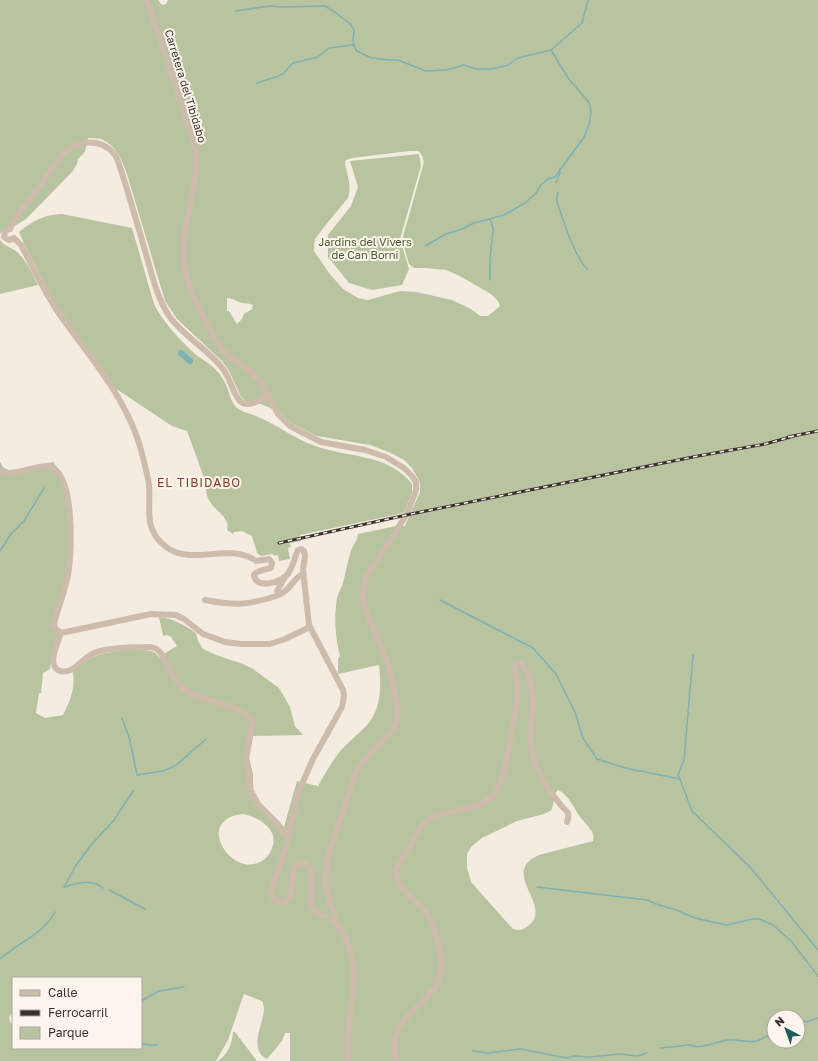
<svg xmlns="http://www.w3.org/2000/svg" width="818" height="1061" font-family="'Golos Text',sans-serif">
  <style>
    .green { fill: #b8c4a0; fill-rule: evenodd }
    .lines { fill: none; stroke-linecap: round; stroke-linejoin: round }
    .stream { stroke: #7fb0b2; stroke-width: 1.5 }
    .canal { stroke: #7fb0b2; stroke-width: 6 }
    .minor { stroke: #cdbbac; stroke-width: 6 }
    .rail-casing { stroke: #3b302b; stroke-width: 3 }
    .rail { stroke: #fbf5ee; stroke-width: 1.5; stroke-dasharray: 4.5; stroke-linecap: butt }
    .labels { text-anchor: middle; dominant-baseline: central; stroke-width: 4; stroke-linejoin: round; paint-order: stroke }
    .street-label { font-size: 11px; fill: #3b302b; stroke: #fbf5ee }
    .park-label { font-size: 11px; fill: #4a5a2e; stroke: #fbf5ee }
    .neighbourhood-label { font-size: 12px; letter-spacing: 1px; fill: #8c3b22; stroke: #fbf5ee }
  </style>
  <rect width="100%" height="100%" fill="#f4ebe1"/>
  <!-- green -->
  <path class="green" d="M0 0H158L162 5 166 4 168 0H818V1061H290V1033H285L282 1041 267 1059C248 1050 263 1024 264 1010 264 1007 263 1003 262 1001L244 994 228 1040 216 1061H0V462L3 467 9 471 53 462 60 471 67 485 70 578 58 620 57 625 60 630 53 647 50 669 43 673 41 693H39L36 713 45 718 63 715C71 699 75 689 73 671 80 667 85 662 91 658 105 651 136 648 151 651 155 652 158 656 161 658L165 653 177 646 171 637 167 635 163 636 159 617C173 618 184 625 196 633L198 641 203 649 216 655 243 664 253 669 279 688 290 707 295 726 303 735 253 736 249 757 253 774V789L256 799 284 827 297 781 318 786C325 774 332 761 341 750 349 741 360 733 368 724 382 707 381 685 379 665L338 674V659L340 656C335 638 334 616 337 598 338 594 340 590 342 586 345 576 347 564 350 554 352 545 356 545 358 534L396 526H405L420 492V482L412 468 404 460 391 453 370 445 317 436 291 423 280 412 256 402H247L241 397 229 371 222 361 177 319 165 301 127 174C122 160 116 145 101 139 97 138 92 138 88 138L85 152 78 159 77 164 72 172 26 219 13 227 2 231 0 234ZM409 151H419L422 156 424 162 402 240 409 264 414 268H427L446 270 458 275 491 294 498 301 500 306 488 316H480L471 309 452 300 416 292 400 291 368 300 358 298 343 289 329 273 314 251V245L315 239 324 227 348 198C352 185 347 175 345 162L346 160 352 158ZM227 298C233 298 237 302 243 303 247 304 249 303 253 305L252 309 244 314 242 319 237 324 229 311H227ZM558 790C568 794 574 808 580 817 583 821 587 824 590 829 593 832 594 836 593 841L539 855C498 873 555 906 528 926 523 930 519 931 513 929L471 882 467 868V854L472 846 482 838 517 821 544 814 550 811 552 809 556 792ZM242 814C257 816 280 829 272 848 270 854 266 859 260 862 231 877 194 820 242 814ZM13 978H141V1048H13V1025L10 1022 9 1017 13 1012ZM774 1017H798V1041H774Z
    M419 154 421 166 400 239 409 269 402 285 372 290 349 283 328 257V235L351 206 358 187 350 161Z
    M62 214 132 228 154 304C162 321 180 340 194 353 201 359 210 363 216 370 220 374 224 380 226 385 229 392 231 401 236 407 242 413 251 413 258 417 278 425 295 439 315 446 348 458 388 453 412 484V492L404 513 300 535 301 541 290 543 291 547 288 548 290 559 279 561 278 555 274 556 273 554 261 556 257 553 252 536 242 531 234 532 233 534 227 530C231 517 214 511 209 500 206 495 206 487 205 482 200 465 193 448 187 431L172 426 112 386 54 302 25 246 19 232C34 220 43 215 62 214Z
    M0 240C4 247 15 248 20 255 28 263 33 275 38 285L0 294Z
    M233 1032H235L257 1061H218C228 1054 232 1044 233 1032Z"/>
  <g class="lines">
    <!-- stream -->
    <path class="stream" d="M236 11 269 6 282 7 325 6 336 13 350 24 354 30 353 42 355 48 357 51 371 58 389 60H398L426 71 446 70 464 65 476 69H492L508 65 518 58 551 50
      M257 83 279 76 284 73 293 63 318 57 329 48 353 45
      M556 183 560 173V168
      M558 192 557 197V202C564 222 574 256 588 270
      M425 246 446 234 462 229 474 223 504 215 525 203 536 193 541 185 548 179 555 177 584 137 589 125 591 112 589 103 587 100 568 78 551 50 582 23 588 0
      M490 280V261L493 228 490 219
      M0 551 10 535 24 521 44 488
      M440 600 533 648 556 674 575 712 583 738 597 759 625 768 680 779 692 811 750 867 818 950
      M122 718 130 740 137 775 163 771 175 766 206 739
      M680 779 678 775 684 760 693 655
      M64 887 75 867 90 846 114 820 133 791
      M64 887C78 883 91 878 103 888
      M537 887 647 900 656 904 676 910 695 918 717 923 727 925 753 919H759L773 925 792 942 818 976
      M109 890 145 909
      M0 959C18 942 43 935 55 912
      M141 1001 159 991 184 987
      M798 1019 806 1022 818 1018
      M141 1043 149 1045H157
      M660 1048 690 1045C701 1050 717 1041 728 1040 737 1039 747 1043 757 1041 763 1039 768 1035 774 1032
      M473 1051 488 1053 520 1049 567 1058 574 1056 591 1057 619 1054 637 1056 647 1053"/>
    <!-- canal -->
    <path class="canal" d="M181 353 190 361"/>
    <!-- minor -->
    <path class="minor" d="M147 0 175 83 196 152V173L184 238V263L186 274 194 299 215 339 224 352 251 372 260 381 278 414 290 426 321 442 365 450 386 457 404 468 412 476 416 482V490L407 514 366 577 363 590 364 606 388 664 398 709 396 723 393 730 366 758 356 772 328 857 325 882 331 905 335 914V917L333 920
      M10 229 13 222 62 155C76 140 101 137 115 155 118 159 119 165 121 170 130 198 138 226 146 254 152 275 157 298 169 316 184 337 208 349 223 369 230 378 231 388 237 397 244 410 260 402 267 394
      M10 229 5 231 4 237 9 240 14 238
      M14 238 21 245C33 267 44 291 58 312 87 354 123 393 139 443 143 457 147 471 149 485 151 508 143 529 165 546 190 567 226 543 253 559
      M3 472C18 476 39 463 51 467 75 476 72 554 68 575 66 586 62 597 59 607 57 613 54 618 53 625L55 628 61 633
      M256 561 269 559 272 563 271 568C265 570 257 570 254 575 256 590 279 582 286 576 293 570 294 558 298 550L301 549 304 551 305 556 303 570 309 625 343 690 344 696 342 707 313 759 299 791 283 857 271 891C272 902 285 908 290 896 294 888 291 877 294 868L299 863 306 864C322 876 296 909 325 916
      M279 595C291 590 292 579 303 574
      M205 600C236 606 249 605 279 595L277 591 285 577
      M61 633C58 642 47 664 58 670 71 677 82 659 92 654 104 648 135 647 149 647 163 647 165 664 171 673 176 681 182 689 190 693 204 702 252 706 252 725L246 759 251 791 258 804 277 823 283 833 288 836
      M61 633 151 614 176 615 184 619 203 634 225 642 241 644H270L285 639 310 627
      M333 920C372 962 343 1012 348 1061
      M396 1061C394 1052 393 1043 396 1034 406 1007 443 998 442 961 441 951 433 923 428 915 418 900 394 889 396 869L421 827C441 803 482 818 498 788 507 771 508 748 512 729 514 716 518 702 518 689 518 682 512 669 517 663L522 664C544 691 524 729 534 759 538 775 550 792 560 804 562 807 566 810 568 813 569 817 568 819 567 822"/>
    <defs>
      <path id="rail" d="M788 437 818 431
        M279 543 411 514 698 456 765 444 794 436"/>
    </defs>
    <!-- rail casing -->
    <use href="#rail" class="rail-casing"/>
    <!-- rail -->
    <use href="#rail" class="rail"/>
  </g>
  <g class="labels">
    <!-- street labels -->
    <g class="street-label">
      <text transform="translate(186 86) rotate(73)">Carretera del Tibidabo</text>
    </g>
    <!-- park labels -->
    <g class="park-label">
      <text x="365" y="241">Jardins del Vivers<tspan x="365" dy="13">de Can Borni</tspan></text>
    </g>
    <!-- neighbourhood labels -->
    <g class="neighbourhood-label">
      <text x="199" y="482">EL TIBIDABO</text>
    </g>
  </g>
  <!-- legend -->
  <rect x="12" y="977" width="130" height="72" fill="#fbf5ee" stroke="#aea6a0"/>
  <rect x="20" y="990" width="20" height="6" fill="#cdbbac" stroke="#aea6a0"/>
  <text x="48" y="997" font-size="12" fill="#3b302b">Calle</text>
  <rect x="20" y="1010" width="20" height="6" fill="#3b302b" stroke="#aea6a0"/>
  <text x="48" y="1017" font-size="12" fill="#3b302b">Ferrocarril</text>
  <rect x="20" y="1027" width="20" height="12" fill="#b8c4a0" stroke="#aea6a0"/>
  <text x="48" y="1037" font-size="12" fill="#3b302b">Parque</text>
  <!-- north arrow -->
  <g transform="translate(786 1029) rotate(319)"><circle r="19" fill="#fbf5ee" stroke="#aea6a0"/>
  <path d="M0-3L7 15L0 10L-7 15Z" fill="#1f5a5e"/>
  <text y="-6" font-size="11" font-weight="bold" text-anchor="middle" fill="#3b302b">N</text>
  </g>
</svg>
